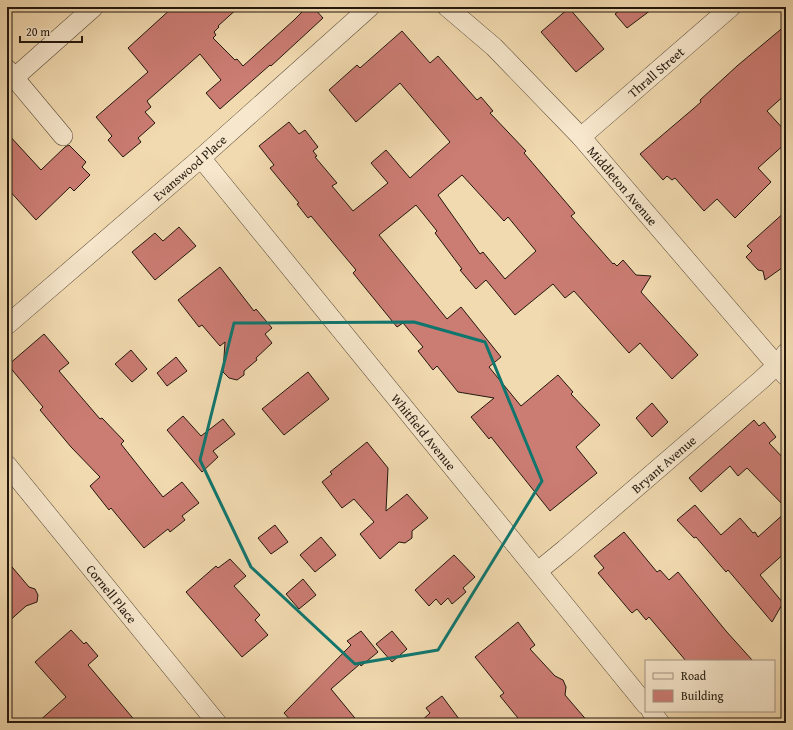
<svg xmlns="http://www.w3.org/2000/svg" width="793" height="730" font-family="'Gentium Book Plus',serif">
  <style>
    .building { fill: #cb7c73; stroke: #22170d; fill-rule: evenodd }
    .lines { fill: none; stroke-linecap: round; stroke-linejoin: round }
    .minor-casing { stroke: #564836; stroke-width: 20 }
    .minor { stroke: #f7e7cc; stroke-width: 19 }
    .marked { fill: none; stroke: #0f766e; stroke-width: 3; stroke-linejoin: round }
    .labels { text-anchor: middle; dominant-baseline: central; stroke-width: 3.5; stroke-linejoin: round; paint-order: stroke }
    .street-label { font-size: 13px; fill: #22170d; stroke: #f7e7cc }
  </style>
  <rect width="100%" height="100%" fill="#f2dab0"/>
  <filter id="stains"><feTurbulence type="fractalNoise" baseFrequency=".005" numOctaves="4"/><feColorMatrix values="0 0 0 0 .2 0 0 0 0 .09 0 0 0 0 .02 0 0 0 .5 -.17"/></filter>
  <radialGradient id="worn" r=".72"><stop offset=".6" stop-color="#630" stop-opacity="0"/><stop offset="1" stop-color="#630" stop-opacity=".3"/></radialGradient>
  <!-- building -->
  <path class="building" d="M173 7H239L218 26 219 27 214 32 216 35 213 38 235 60 237 59 243 66 293 21 307 7H313L323 18 271 66 270 65 220 109 206 93 221 80 200 54 147 101 151 107 145 112 155 123 138 138 141 142 123 157 108 140 112 136 96 117 148 72 128 48Z
    M624 7H655L627 28 615 14Z
    M569 8 604 49 576 72 541 32Z
    M786 25V94L767 111 786 132V143L758 168 771 182 735 218 717 199 704 211 675 178 672 180 667 176 663 180 640 154 693 109 701 102 700 100 737 66Z
    M402 31 430 63 438 56 477 100 481 97 493 111 490 113 526 151 524 153 575 213 571 216 613 264 614 263 617 266 623 260 636 275 651 276 641 292 698 355 672 379 640 343 629 353 574 291 565 298 553 284 515 315 486 280 476 289 460 270 462 269 435 233 437 231 416 205 379 235 447 319 461 307 501 357 489 367 521 406 558 375 573 392 571 394 600 425 576 447 597 473 550 511 491 437 489 439 471 417 494 398 458 392 437 366 433 370 418 351 423 347 403 323 397 327 353 273 356 270 311 216 308 218 297 204 299 203 270 168 274 165 259 146 289 122 299 134 305 130 318 147 313 151 317 156 315 157 337 183 332 186 353 211 388 183 371 163 386 150 410 178 450 142 400 83 356 122 329 90 357 65 360 68ZM462 175 504 221 508 217 536 251 505 279 483 252 480 254 438 195Z
    M7 133 41 170 65 147 69 145 86 162 82 167 90 175 74 191 70 187 36 220 7 188Z
    M786 211V265L765 280 763 271 758 270 746 257 752 251 747 246Z
    M179 227 196 246 155 280 132 252 155 233 163 241Z
    M220 267 254 311 256 309 272 328 265 334 272 343 256 358 257 360 244 371V375L237 380 229 378 223 372 225 342 220 346 202 325 199 327 178 300Z
    M44 334 69 363 59 371 100 419 102 418 124 441 121 444 163 497 182 482 199 503 182 516 185 520 170 532 168 529 144 548 111 508 109 510 90 486 100 477 71 447 40 410 43 407 8 365Z
    M131 350 147 369 132 382 115 364Z
    M176 357 187 371 167 386 157 373Z
    M308 372 329 399 284 435 262 409Z
    M652 403 668 422 652 437 636 418Z
    M183 416 201 436 223 419 235 434 213 451 218 457 202 472 167 430Z
    M754 420 759 426 764 422 776 437 769 443 786 461V508L747 468 738 476 730 466 701 492 689 478Z
    M367 442 388 468 386 511 407 494 428 518 412 531V538L405 543 399 542 380 559 360 534 374 522 354 499 342 508 322 482 332 474 330 472Z
    M695 505 721 535 740 518 753 533 755 532 758 537 786 512V552L760 575 783 603 772 622 728 570 726 572 696 537 694 538 677 520Z
    M275 525 288 542 271 554 258 538Z
    M624 532 657 572 660 570 669 580 678 572 726 631 753 661H686L649 617 646 620 637 609 632 613 630 611 598 573 604 568 594 556Z
    M321 537 336 555 315 572 300 555Z
    M454 555 475 577 463 588 466 592 452 604 448 598 441 605 436 599 429 606 415 590Z
    M230 559 246 576 234 586 260 615 255 620 268 635 242 657 186 592 216 566 218 568Z
    M7 561 29 587 35 589 38 595 37 602 26 606 7 623Z
    M303 579 316 595 299 609 286 594Z
    M518 622 535 645 530 649 555 676 563 680 566 687 565 695 589 723H522L500 696 504 693 475 657Z
    M71 630 84 644 86 642 98 656 88 665 137 723H37L66 697 35 662Z
    M361 631 378 652 361 666 360 664 331 689 359 723H293L284 713 351 645 347 641Z
    M392 631 407 649 392 662 376 644Z
    M442 696 462 723H419L430 713 426 708Z"/>
  <g class="lines">
    <defs>
      <g id="minor">
        <path id="s1" d="M447 7 494 47 581 137 786 376"/>
        <path d="M7 69 63 136"/>
        <path d="M14 78 94 7"/>
        <path id="s2" d="M581 137 731 7"/>
        <path id="s3" d="M201 158 646 705"/>
        <path id="s4" d="M7 325 201 158 370 7"/>
        <path id="s5" d="M7 465 217 723"/>
        <path id="s6" d="M538 571 565 549 761 380 777 365 786 353"/>
        <path d="M651 711 660 723"/>
      </g>
    </defs>
    <!-- minor casing -->
    <use href="#minor" class="minor-casing"/>
    <!-- minor -->
    <use href="#minor" class="minor"/>
  </g>
  <!-- marked area -->
  <path class="marked" d="M414 322 485 342 542 481 438 650 355 664 251 567 200 460 234 323Z"/>
  <g class="labels">
    <!-- street labels -->
    <g class="street-label">
      <text stroke="none"><textPath href="#s2" startOffset="99">Thrall Street</textPath></text>
      <text stroke="none"><textPath href="#s4" startOffset="241">Evanswood Place</textPath></text>
      <text stroke="none"><textPath href="#s1" startOffset="251">Middleton Avenue</textPath></text>
      <text stroke="none"><textPath href="#s3" startOffset="353">Whitfield Avenue</textPath></text>
      <text stroke="none"><textPath href="#s6" startOffset="165">Bryant Avenue</textPath></text>
      <text stroke="none"><textPath href="#s5" startOffset="166">Cornell Place</textPath></text>
    </g>
  </g>
  <!-- margin -->
  <rect width="793" height="730" fill="none" stroke="#f2dab0" stroke-width="24"/>
  <rect x="8" y="8" width="777" height="714" fill="none" stroke="#22170d" stroke-width="2"/>
  <rect x="12" y="12" width="769" height="706" fill="none" stroke="#22170d"/>
  <!-- legend -->
  <rect x="645" y="660" width="130" height="52" fill="#f7e7cc" stroke="#a29480"/>
  <rect x="653" y="673" width="20" height="6" fill="#f7e7cc" stroke="#a29480"/>
  <text x="681" y="680" font-size="12" fill="#22170d">Road</text>
  <rect x="653" y="690" width="20" height="12" fill="#cb7c73" stroke="#a29480"/>
  <text x="681" y="700" font-size="12" fill="#22170d">Building</text>
  <!-- scale -->
  <path d="M20 36v6h62v-6" fill="none" stroke="#22170d" stroke-width="2"/>
  <text x="26" y="36" font-size="12" fill="#22170d" stroke="#f7e7cc" stroke-width="3" paint-order="stroke">20 m</text>
  <rect width="100%" height="100%" filter="url(#stains)"/>
  <rect width="100%" height="100%" fill="url(#worn)"/>
</svg>
